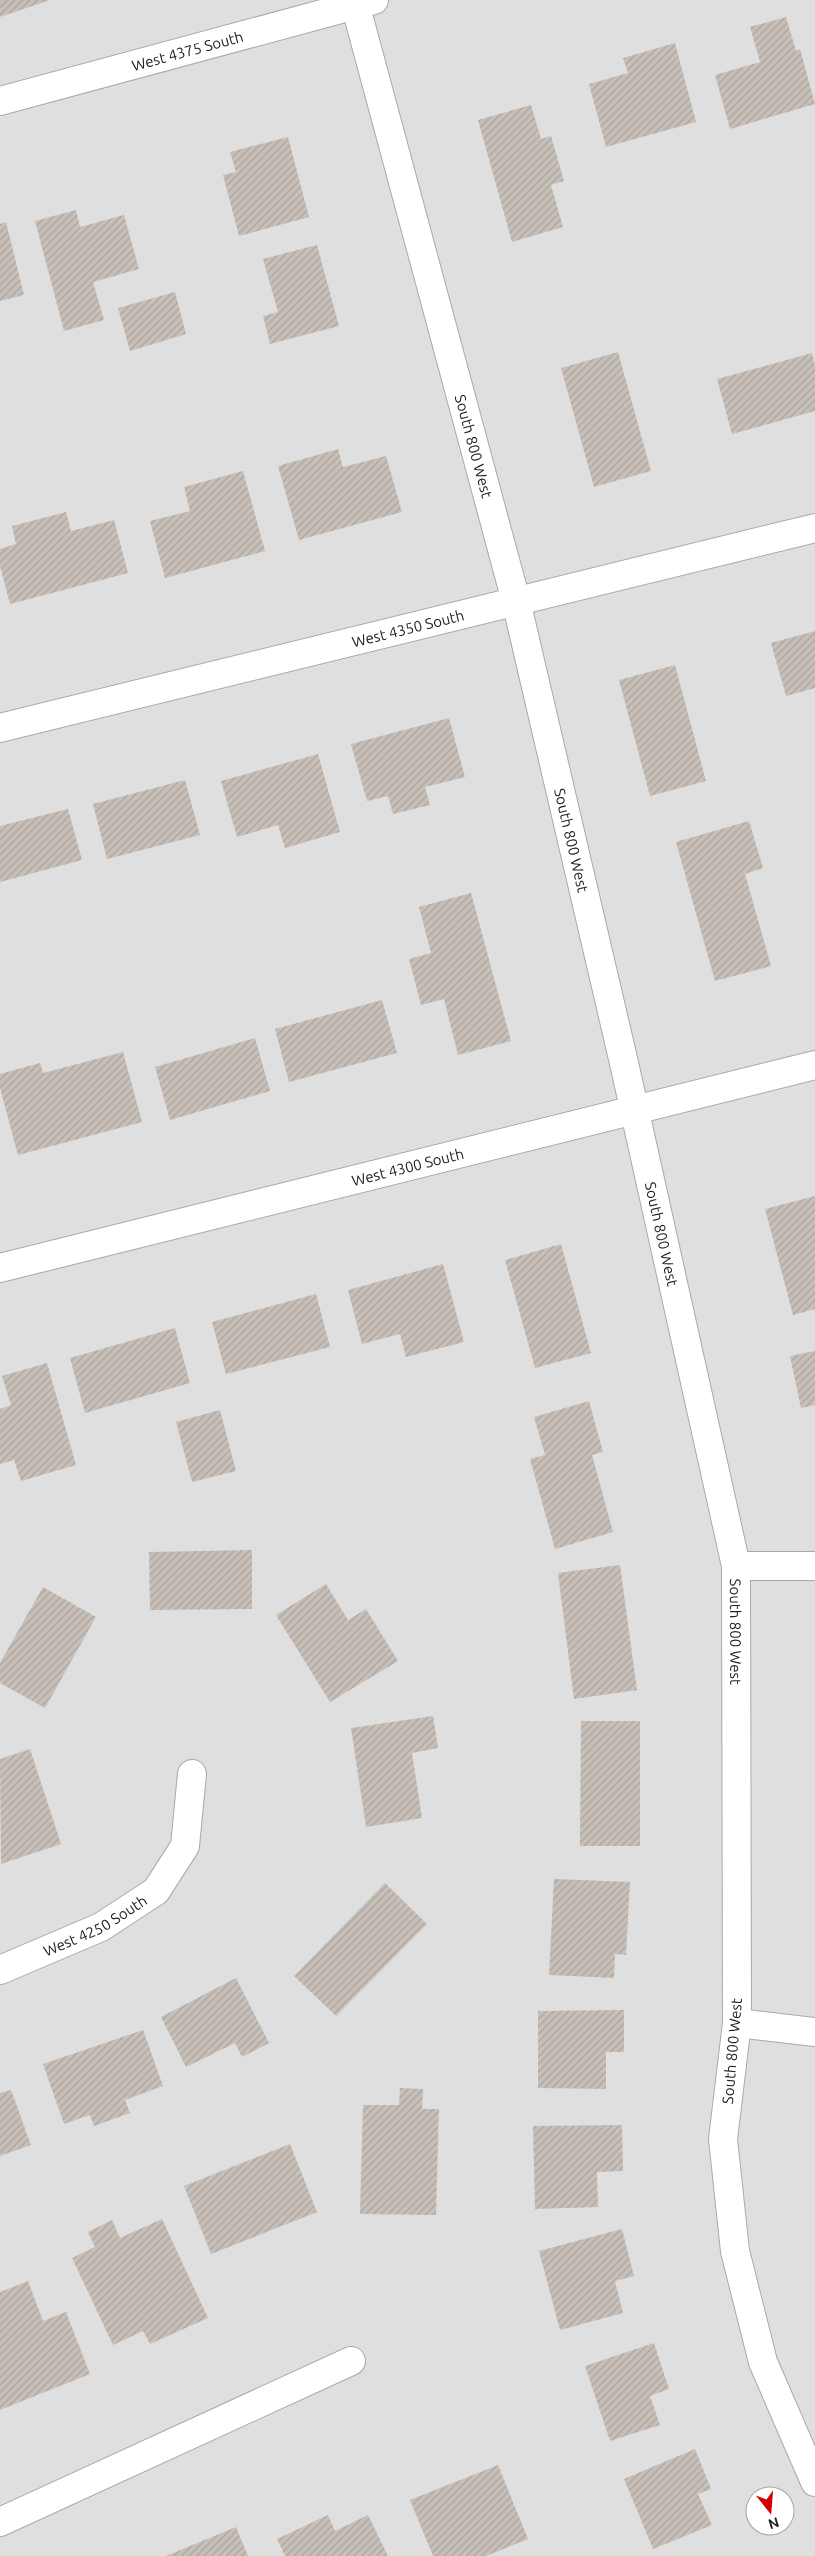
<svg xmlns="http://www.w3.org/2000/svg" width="815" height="2556" font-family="Ubuntu,sans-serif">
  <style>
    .residential { fill: #e0dfdf; fill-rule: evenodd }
    .building { fill: url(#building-hatch) }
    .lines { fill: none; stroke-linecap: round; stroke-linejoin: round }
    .minor-casing { stroke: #a9a9a9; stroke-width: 30 }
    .minor { stroke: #fff; stroke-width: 28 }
    .labels { text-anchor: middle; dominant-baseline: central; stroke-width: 5; stroke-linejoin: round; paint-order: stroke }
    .street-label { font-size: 15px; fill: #222; stroke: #fff }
  </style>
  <defs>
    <pattern id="building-hatch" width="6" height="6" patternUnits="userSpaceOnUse" patternTransform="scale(1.25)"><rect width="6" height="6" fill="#c7bfb8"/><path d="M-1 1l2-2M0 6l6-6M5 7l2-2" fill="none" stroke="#aba49e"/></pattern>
  </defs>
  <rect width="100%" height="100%" fill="#f2efe9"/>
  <!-- residential -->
  <path class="residential" d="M0 0H815V2556H0ZM755 2496H785V2526H755Z"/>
  <!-- building -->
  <path class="building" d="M0 0H50L0 17Z
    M786 17 796 51 800 49 815 104 730 129 715 75 760 62 750 27Z
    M675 43 696 122 606 147 589 84 628 73 623 58Z
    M531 105 541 139 551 136 564 181 551 185 563 227 512 242 478 120Z
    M288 137 309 217 239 236 223 175 236 172 230 152Z
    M76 210 80 227 124 215 139 269 93 282 104 320 64 331 35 221Z
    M6 222 24 295 0 301V224Z
    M317 245 339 326 270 344 263 316 278 312 263 259Z
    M175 292 186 334 130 351 118 308Z
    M618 352 651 471 594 487 561 368Z
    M812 353 815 366V411L732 434 717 379Z
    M338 449 343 467 386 456 402 512 299 540 278 466Z
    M243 471 265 551 165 578 150 521 190 511 184 487Z
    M66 512 71 531 114 520 128 573 10 604 0 566V549L16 544 12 526Z
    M815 631V688L786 696 771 643Z
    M675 665 706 781 650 796 619 680Z
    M449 718 465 777 425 787 430 805 393 814 388 796 367 801 351 744Z
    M318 754 340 832 285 848 278 825 237 837 221 781Z
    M185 780 200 835 107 859 93 804Z
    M68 809 82 860 0 882V826Z
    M749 821 763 868 745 874 771 966 715 981 676 842Z
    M471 893 511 1041 458 1055 444 999 421 1005 409 959 431 953 419 907Z
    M382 1000 397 1053 289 1082 275 1029Z
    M255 1038 270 1091 170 1120 155 1067Z
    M123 1052 142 1122 18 1155 0 1088V1074L40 1063 43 1073Z
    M815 1196V1309L793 1315 765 1209Z
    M561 1244 591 1353 535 1368 505 1260Z
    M443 1264 464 1342 406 1357 400 1334 362 1344 348 1290Z
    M316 1294 330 1347 226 1374 212 1322Z
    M175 1328 190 1383 85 1413 70 1358Z
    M815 1351V1405L801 1408 790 1356Z
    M47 1363 76 1465 21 1481 14 1460 0 1464V1409L11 1405 2 1376Z
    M589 1401 603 1452 592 1455 613 1532 555 1549 530 1459 545 1455 534 1417Z
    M220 1410 236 1471 192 1482 176 1422Z
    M252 1550V1609L150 1610 149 1552Z
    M620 1565 637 1690 574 1699 558 1573Z
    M326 1584 348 1620 366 1609 398 1661 330 1702 276 1615Z
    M43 1587 96 1617 45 1708 0 1683V1663Z
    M433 1716 438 1748 412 1753 422 1818 366 1827 351 1728Z
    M581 1721H640V1846H580Z
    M30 1749 61 1844 1 1864 0 1759Z
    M554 1879 630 1882 626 1955 615 1954 614 1978 549 1975Z
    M385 1883 427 1924 336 2016 294 1976Z
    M236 1978 269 2043 242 2057 235 2043 186 2067 161 2017Z
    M624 2010V2052H606V2089L538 2088V2011Z
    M143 2030 163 2086 125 2100 130 2113 94 2126 90 2115 64 2124 43 2064Z
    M400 2088 423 2089 422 2109H439L436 2215 360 2214 363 2105H399Z
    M11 2090 31 2145 0 2156V2093Z
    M622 2125 623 2171 597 2172 598 2207 535 2209 533 2126Z
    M290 2144 317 2212 211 2254 184 2186Z
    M162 2219 208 2318 150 2344 143 2331 113 2345 72 2258 95 2247 88 2232 112 2220 120 2238Z
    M622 2229 634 2276 615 2281 623 2313 560 2330 539 2251Z
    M28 2281 43 2321 66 2312 90 2374 0 2410V2292Z
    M654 2343 669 2389 650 2396 660 2425 610 2441 585 2366Z
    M695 2449 711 2489 698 2494 712 2525 653 2549 624 2479Z
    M498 2465 528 2539 486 2556H433L410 2500Z
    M328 2515 335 2531 368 2515 388 2556H285L277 2539Z
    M236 2527 248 2556H166Z"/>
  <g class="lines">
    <defs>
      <g id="minor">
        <path id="s1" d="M354 0 516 601 624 1063 736 1566 737 2023 723 2139 735 2251 763 2362 815 2482"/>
        <path id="s2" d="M0 101 374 0"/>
        <path id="s3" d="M0 728 815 528"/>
        <path id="s4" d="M0 1268 815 1065"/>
        <path d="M736 1566H815"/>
        <path id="s5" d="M0 1970 101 1927 156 1891 185 1846 192 1774"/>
        <path d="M737 2023 815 2032"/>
        <path d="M0 2522 351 2361"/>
      </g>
    </defs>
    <!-- minor casing -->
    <use href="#minor" class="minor-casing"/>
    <!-- minor -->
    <use href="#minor" class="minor"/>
  </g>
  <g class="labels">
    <!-- street labels -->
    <g class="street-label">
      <text stroke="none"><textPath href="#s2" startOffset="194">West 4375 South</textPath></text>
      <text stroke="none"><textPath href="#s1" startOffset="462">South 800 West</textPath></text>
      <text stroke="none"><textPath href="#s3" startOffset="420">West 4350 South</textPath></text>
      <text stroke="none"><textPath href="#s1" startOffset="868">South 800 West</textPath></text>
      <text stroke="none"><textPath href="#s4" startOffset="420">West 4300 South</textPath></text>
      <text stroke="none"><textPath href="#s1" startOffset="1272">South 800 West</textPath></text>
      <text stroke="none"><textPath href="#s1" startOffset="1678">South 800 West</textPath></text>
      <text stroke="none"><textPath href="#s5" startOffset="105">West 4250 South</textPath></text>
      <text transform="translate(732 2051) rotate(-85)">South 800 West</text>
    </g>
  </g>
  <!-- north arrow -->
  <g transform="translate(770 2511) rotate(163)"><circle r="24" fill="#ffffff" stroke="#a7a7a7"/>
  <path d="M0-4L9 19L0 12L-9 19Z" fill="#d40000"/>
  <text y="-8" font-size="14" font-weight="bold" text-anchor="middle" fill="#222222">N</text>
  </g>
</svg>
